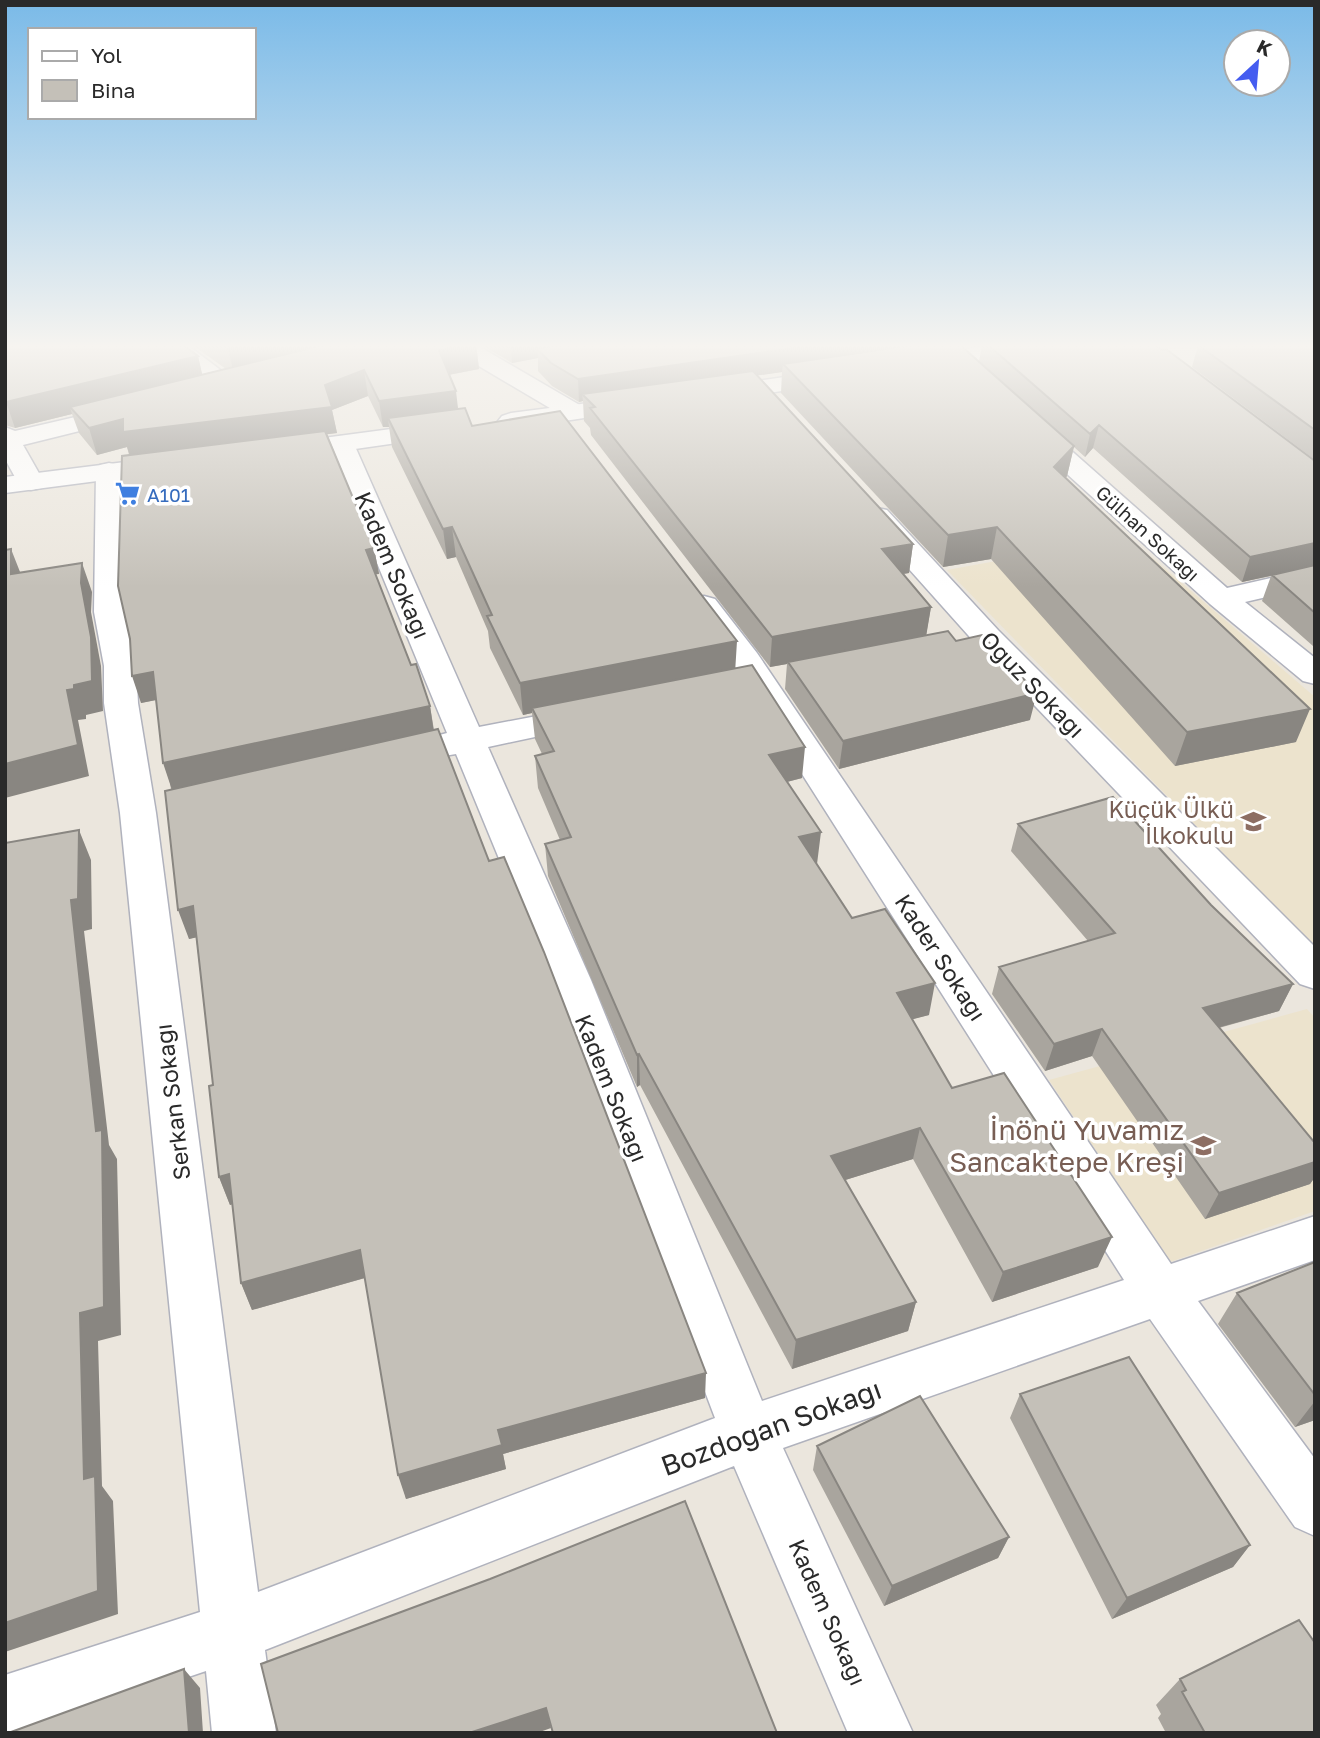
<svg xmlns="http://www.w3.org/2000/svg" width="1320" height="1738" font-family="'Golos Text',sans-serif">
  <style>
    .education { fill: #ece3cd }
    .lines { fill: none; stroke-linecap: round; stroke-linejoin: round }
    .minor-casing { stroke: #b0b2bd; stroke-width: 3 }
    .tertiary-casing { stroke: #b0b2bd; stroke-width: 3 }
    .minor { fill: #fff; fill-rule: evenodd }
    .tertiary { fill: #fff; fill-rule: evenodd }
    .wall { fill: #a9a59e }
    .shaded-wall { fill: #898681 }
    .building { fill: #c4c0b8; stroke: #898681; stroke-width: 2 }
    .labels { text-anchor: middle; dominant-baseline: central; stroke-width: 7; stroke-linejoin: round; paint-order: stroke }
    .far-shop-label { font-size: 19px; fill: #366cbe; stroke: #fff; text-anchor: start }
    .far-street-label { font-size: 19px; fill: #2a2a2a; stroke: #fff }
    .street-label { font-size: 23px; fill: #2a2a2a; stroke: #fff }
    .education-label { font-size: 23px; fill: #785e54; stroke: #fff; text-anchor: end }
    .near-education-label { font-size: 28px; fill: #785e54; stroke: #fff; text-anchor: end }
    .near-street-label { font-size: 28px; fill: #2a2a2a; stroke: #fff }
  </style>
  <rect width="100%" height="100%" fill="#ebe6dd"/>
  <!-- education -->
  <path class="education" d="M1128 537 1315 697V948L947 570Z
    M1307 1009 1315 1018V1211L1170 1262 1049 1080Z"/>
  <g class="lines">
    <defs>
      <path id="minor" d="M160 344H186L243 387 240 392 231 394 222 392Z
        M447 344H475L583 407 586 412 583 417 574 419 565 417 450 349Z
        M127 405 136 407 139 412 136 417 23 445 44 482 41 488 31 490 21 488 5 459V427L15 431Z
        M1032 421 1041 424 1227 588 1315 568V586L1245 602 1315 658V684L1303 681 1210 604 1023 434 1019 429 1023 424Z
        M341 436 350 439 354 444 479 727 584 707 596 710 601 717 596 724 488 747 591 980 762 1401 1124 1280 732 664 689 605 693 599 704 596 715 599 757 653 1171 1264 1315 1216V1260L1198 1301 1315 1459V1536L1295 1527 1150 1319 783 1448 913 1733H848L734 1466 265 1650 276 1733H212L206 1671 23 1733H5V1675L200 1612 120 813 104 703V666L94 612 96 471 100 465 109 463 118 465 122 471 124 612 136 666 138 703 156 813 258 1592 715 1418 549 980 456 754 444 756 432 753 427 745 432 737 447 733 328 444 332 439Z
        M877 508 887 510 998 630 1315 947V989L1300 984 976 644 867 522 863 516 867 510Z"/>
      <path id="tertiary" d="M995 344H1046L1043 349 1035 351 920 371 912 369 908 364 912 359 920 357Z
        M833 370 841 372 845 377 841 382 716 401 707 399 704 394 707 389 716 387Z
        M635 397 644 399 647 404 644 409 511 429 502 426 498 421 502 416 511 413Z
        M444 422 453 425 457 430 453 435 278 460 269 458 265 452 269 446 278 444Z
        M173 456 182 458 186 464 182 470 5 493V477Z"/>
    </defs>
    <!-- minor casing -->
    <use href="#minor" class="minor-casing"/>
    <!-- tertiary casing -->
    <use href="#tertiary" class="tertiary-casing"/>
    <!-- minor -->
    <use href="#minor" class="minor"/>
    <!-- tertiary -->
    <use href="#tertiary" class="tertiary"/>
  </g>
  <!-- wall -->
  <path class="wall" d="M5 344 198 356 202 375 226 369 191 344H476L479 369 449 375 458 409 472 426 736 668 802 778 787 782 817 864 852 918 929 1015 912 1019 952 1088 1098 1267 992 1302 913 1159 845 1180 916 1302 908 1331 792 1369 640 1085 637 1087 548 876 545 844 560 840 538 788 535 756 542 754 535 739 532 713 523 715 490 648 488 631 456 557 447 559 392 447 389 427H383L368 396 332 410 337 433 327 434 374 548 379 574H375L411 665 430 706 434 730 489 861 705 1398 503 1454 506 1469 406 1499 365 1278 252 1310 241 1283 232 1204 230 1205 219 1177 213 1085 196 937 189 939 171 789 156 700 141 703 129 455 127 447 97 455 79 433 72 414 15 428 5 425Z
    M480 344H972L961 346 979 362 982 344H1154L1315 461V646H1313L1262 601 1271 576 1242 582 1093 448 1085 457 1074 447 1067 476 1066 478 1296 742 1175 766 991 559 943 567 781 393 782 372 757 375 913 544 909 573 903 574 931 607 926 635 956 641 1030 720 839 769 785 689 787 664 770 667 591 435 590 428 584 421 583 401 579 402 552 386 538 371V358L512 363Z
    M1315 344V460L1192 367 1198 345Z
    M1018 824 1293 984 1279 1011 1219 1028 1315 1143V1177L1310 1184 1205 1219 1092 1056 1045 1071 992 994 999 967 1088 941 1011 851Z
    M1315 1262V1420L1295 1427 1218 1324 1237 1293Z
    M1020 1394 1250 1545 1233 1567 1112 1619 1010 1418Z
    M817 1446 1009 1537 998 1558 884 1606 813 1470Z
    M1180 1679 1315 1733H1166L1158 1718 1161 1714 1156 1705Z"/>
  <!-- shaded-wall -->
  <path class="shaded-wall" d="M247 344H355L234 374 228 349Z
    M476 344 479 369 442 376 439 350Z
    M511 344H566L537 349 538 358 512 363Z
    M822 344H972L789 371 783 364 782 372 588 400 582 394 583 401 579 402 578 379Z
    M198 356 204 382 70 407 72 414 15 428 6 402Z
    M364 370 368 396 332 410 337 433 131 459 127 447 97 455 89 428 123 419 325 385Z
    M456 391 459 417 388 418 389 427H383L379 401Z
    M1099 425 1093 448 1085 457 1090 434Z
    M1074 446 1067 476 1047 497 1054 467Z
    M452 527 456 557 447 559 443 529Z
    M997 527 991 559 943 567 948 535Z
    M1315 543V566L1242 582 1250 557Z
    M913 544 909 573 878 578 882 549Z
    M374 548 379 574 370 575 366 550Z
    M11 549 22 577 11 574Z
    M82 563 92 592 91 612 101 666 103 711 86 715V719L78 720 89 776 5 798V764L67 690Z
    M931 607 926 637 788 662 787 664 770 667 772 637Z
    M737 641 735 673 532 708V713L523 715 520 683Z
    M153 672 161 699 141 703 132 676Z
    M1037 693 1030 720 839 769 843 741Z
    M430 706 434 733 172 790 163 763Z
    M1310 709 1296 742 1175 766 1187 732Z
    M805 747 802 778 767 787 769 755Z
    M79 830 91 860 92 929 84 931 109 1145 117 1159 121 1335 98 1341 102 1486 113 1501 118 1614 5 1652V1623L84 1479 71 900Z
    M821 832 817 864 799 837Z
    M193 906 203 936 189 939 178 910Z
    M935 983 929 1015 891 1025 897 993Z
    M1293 984 1279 1011 1191 1035 1203 1008Z
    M1102 1029 1092 1056 1045 1071 1054 1044Z
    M639 1054 640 1085 637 1087V1055Z
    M920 1128 913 1159 826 1186 831 1156Z
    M1315 1162V1177L1310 1184 1205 1219 1219 1193Z
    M229 1174 240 1202 230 1205 219 1177Z
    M1112 1237 1098 1267 992 1302 1003 1272Z
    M360 1250 368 1277 252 1310 241 1283Z
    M916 1302 908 1331 792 1369 796 1340Z
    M706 1373 705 1398 503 1454 506 1469 406 1499 398 1475 498 1430Z
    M1315 1401V1420L1295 1427Z
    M1009 1537 998 1558 884 1606 892 1586Z
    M1250 1545 1233 1567 1112 1619 1127 1598Z
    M184 1669 200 1688 203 1733H189Z
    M546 1708 551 1728 537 1733H469Z"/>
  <!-- building -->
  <path class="building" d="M5 344H182L198 356 6 402Z
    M221 344H247L228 349Z
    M327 344H474L439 350 456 391 379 401 364 370 325 385 332 407 123 432V419L89 428 70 407Z
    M563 344H822L578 379 551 363 537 349Z
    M919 344H959L1074 446 1054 467 1310 709 1187 732 997 527 948 535 783 364Z
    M987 344H1154L1162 350 1166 349 1315 461V543L1250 557 1099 425 1090 434Z
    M1205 344H1315V430L1198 345Z
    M753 371 913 544 882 549 931 607 772 637 590 408 595 407 582 394Z
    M465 408 472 426 560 411 737 641 520 683 487 616 492 615 452 527 443 529 388 418Z
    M325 431 374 548 366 550 411 665 416 664 430 706 163 763 153 672 132 676 130 639 118 586 122 456Z
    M11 549V574L82 563 81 583 91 637 92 681 74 685V689L67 690 78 745 5 764V550Z
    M1315 565V613L1272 575Z
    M948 631 956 641 982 635 1037 693 843 741 788 662Z
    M752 665 805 747 769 755 821 832 799 837 852 918 885 909 935 983 897 993 952 1088 1004 1073 1112 1237 1003 1272 920 1128 831 1156 916 1302 796 1340 639 1054 637 1055 545 844 571 837 535 756 554 751 532 708Z
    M438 729 489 861 504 857 544 952 706 1373 498 1430 502 1445 398 1475 360 1250 241 1283 229 1174 219 1177 209 1086 213 1085 193 906 178 910 165 791Z
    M1113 797 1211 905 1293 984 1203 1008 1315 1143V1162L1219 1193 1102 1029 1054 1044 999 967 1115 933 1018 824Z
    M79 830 78 899 71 900 96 1131 102 1130 104 1307 80 1313 84 1479 95 1476 98 1591 5 1623V843Z
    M1315 1262V1395L1237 1293Z
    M1129 1357 1250 1545 1127 1598 1020 1394Z
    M920 1396 1009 1537 892 1586 817 1446Z
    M685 1501 777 1733H553L546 1708 469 1733H278L261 1664 490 1579Z
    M1299 1620 1315 1643V1733H1205L1182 1692 1186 1690 1180 1679Z
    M184 1669 189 1733H11V1732Z"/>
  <!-- sky -->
  <linearGradient id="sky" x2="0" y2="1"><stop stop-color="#7abae8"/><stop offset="0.59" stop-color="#f6f4f0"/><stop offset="1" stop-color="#f6f4f0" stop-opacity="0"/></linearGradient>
  <rect width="1320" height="587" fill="url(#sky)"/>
  <!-- icons -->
  <defs>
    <symbol id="supermarket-bare" viewBox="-9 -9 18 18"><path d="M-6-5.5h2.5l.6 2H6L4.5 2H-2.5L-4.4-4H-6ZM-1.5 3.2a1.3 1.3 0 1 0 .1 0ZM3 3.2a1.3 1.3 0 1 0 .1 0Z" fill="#3f7fe0" stroke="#fff" stroke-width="2.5" paint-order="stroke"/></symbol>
    <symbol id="school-bare" viewBox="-9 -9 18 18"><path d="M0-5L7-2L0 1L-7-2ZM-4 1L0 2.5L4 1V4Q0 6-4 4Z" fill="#8d6e63" stroke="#fff" stroke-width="2.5" paint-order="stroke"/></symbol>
  </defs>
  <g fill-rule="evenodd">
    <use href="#supermarket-bare" x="110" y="476" width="35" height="35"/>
    <use href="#school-bare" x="1236" y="804" width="35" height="35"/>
    <use href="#school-bare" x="1186" y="1128" width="35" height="35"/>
  </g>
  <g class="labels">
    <!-- far-shop labels -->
    <g class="far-shop-label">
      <text x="147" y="494">A101</text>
    </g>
    <!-- far-street labels -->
    <g class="far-street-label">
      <text transform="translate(1148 533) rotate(42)">Gülhan Sokağı</text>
    </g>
    <!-- street labels -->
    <g class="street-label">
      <text transform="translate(393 565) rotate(67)">Kadem Sokağı</text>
      <text transform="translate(1033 684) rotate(46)">Oğuz Sokağı</text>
      <text transform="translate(941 957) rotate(57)">Kader Sokağı</text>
      <text transform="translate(612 1088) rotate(68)">Kadem Sokağı</text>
      <text transform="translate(172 1102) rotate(-97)">Serkan Sokağı</text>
      <text transform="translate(828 1612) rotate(66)">Kadem Sokağı</text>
    </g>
    <!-- education labels -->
    <g class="education-label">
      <text x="1234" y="809">Küçük Ülkü<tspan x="1234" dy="26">İlkokulu</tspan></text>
    </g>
    <!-- near-education labels -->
    <g class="near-education-label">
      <text x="1184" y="1129">İnönü Yuvamız<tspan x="1184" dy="32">Sancaktepe Kreşi</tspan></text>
    </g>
    <!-- near-street labels -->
    <g class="near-street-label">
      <text transform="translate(771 1427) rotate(-20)">Bozdoğan Sokağı</text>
    </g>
  </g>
  <!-- border -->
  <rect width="1320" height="1738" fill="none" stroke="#2a2a2a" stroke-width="14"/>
  <!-- legend -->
  <rect x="28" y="28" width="228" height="91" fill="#ffffff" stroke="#aaaaaa" stroke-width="2"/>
  <rect x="42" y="51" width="35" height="10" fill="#ffffff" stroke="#aaaaaa" stroke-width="2"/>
  <text x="91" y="63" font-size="21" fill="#2a2a2a">Yol</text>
  <rect x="42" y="80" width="35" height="21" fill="#c4c0b8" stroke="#aaaaaa" stroke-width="2"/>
  <text x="91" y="98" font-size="21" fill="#2a2a2a">Bina</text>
  <!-- north arrow -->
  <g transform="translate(1257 63) rotate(26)"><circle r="33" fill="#ffffff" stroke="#aaaaaa" stroke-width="2"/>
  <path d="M0-5L12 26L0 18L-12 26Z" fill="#455df0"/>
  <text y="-10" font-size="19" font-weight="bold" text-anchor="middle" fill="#2a2a2a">K</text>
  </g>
</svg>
